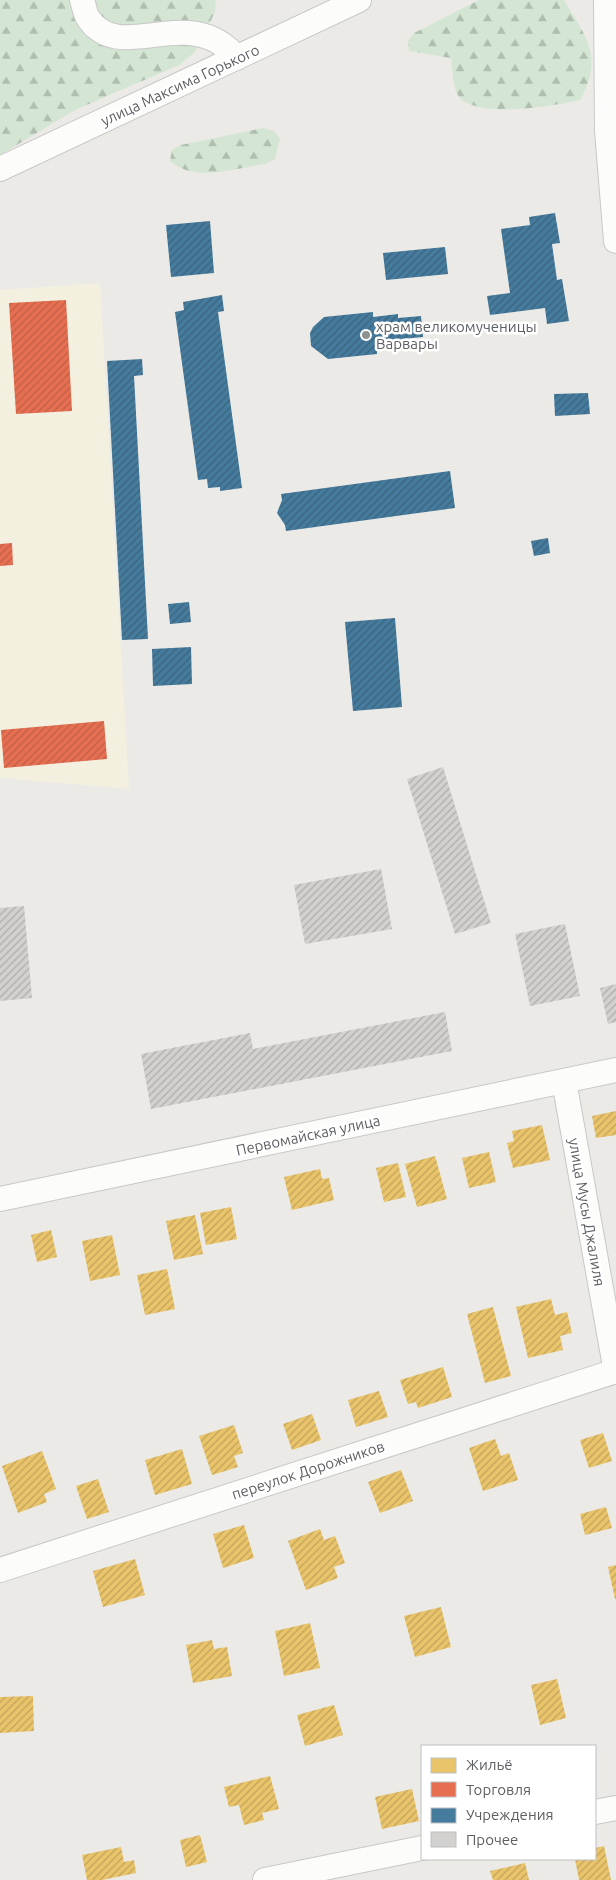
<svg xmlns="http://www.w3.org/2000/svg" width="616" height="1880" font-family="Ubuntu,sans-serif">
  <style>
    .commercial { fill: #f4f0e0 }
    .forest { fill: url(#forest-firs) }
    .homes { fill: url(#homes-hatch) }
    .shops { fill: url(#shops-hatch) }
    .public { fill: url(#public-hatch) }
    .building { fill: url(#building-hatch) }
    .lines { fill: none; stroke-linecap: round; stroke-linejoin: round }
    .minor-casing { stroke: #c8c8c8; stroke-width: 26 }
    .minor { stroke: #fcfcfb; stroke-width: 24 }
    .poi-dot { fill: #8e9091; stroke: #fff; stroke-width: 2 }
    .labels { text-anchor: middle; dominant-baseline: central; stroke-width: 5; stroke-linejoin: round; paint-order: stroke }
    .street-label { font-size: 15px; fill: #5c5f63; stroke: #fff }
    .poi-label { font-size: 15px; fill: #5c5f63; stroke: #fff; text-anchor: start }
  </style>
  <defs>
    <pattern id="forest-firs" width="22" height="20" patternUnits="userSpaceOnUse" patternTransform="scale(1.25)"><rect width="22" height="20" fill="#d4e6d3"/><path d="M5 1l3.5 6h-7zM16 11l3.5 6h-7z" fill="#afbeaf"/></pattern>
    <pattern id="homes-hatch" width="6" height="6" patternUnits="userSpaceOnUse" patternTransform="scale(1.25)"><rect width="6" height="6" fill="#e9c46a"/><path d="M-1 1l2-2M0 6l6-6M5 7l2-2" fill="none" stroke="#c0a25b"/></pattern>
    <pattern id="shops-hatch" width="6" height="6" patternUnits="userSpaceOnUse" patternTransform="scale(1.25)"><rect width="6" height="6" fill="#e76f51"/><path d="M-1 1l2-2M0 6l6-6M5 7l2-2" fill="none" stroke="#be5e47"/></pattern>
    <pattern id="public-hatch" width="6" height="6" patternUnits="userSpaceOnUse" patternTransform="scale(1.25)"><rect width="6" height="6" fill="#457b9d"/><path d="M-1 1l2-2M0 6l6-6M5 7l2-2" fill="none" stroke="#3b637d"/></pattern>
    <pattern id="building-hatch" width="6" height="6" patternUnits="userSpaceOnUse" patternTransform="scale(1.25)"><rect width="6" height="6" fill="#d2d1cf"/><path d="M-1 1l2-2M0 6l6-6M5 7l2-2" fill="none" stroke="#aeadac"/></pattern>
  </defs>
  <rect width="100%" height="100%" fill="#ebeae6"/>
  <!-- commercial -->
  <path class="commercial" d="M100 283 129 789 0 778V290Z"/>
  <!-- forest -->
  <path class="forest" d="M0 0H216L215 12 195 52 179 65 75 110 0 155Z
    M479 0H564C587 39 604 56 580 100 555 106 481 118 461 99 452 90 453 70 451 58L409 51 408 41 414 33Z
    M263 128 274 131 280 139 275 159 265 164C235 168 195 183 170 161L172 150 181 145Z"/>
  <!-- homes -->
  <path class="homes" d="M616 1111V1135L596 1138 592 1116Z
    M542 1125 550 1160 513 1168 507 1143 514 1141 512 1131Z
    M489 1152 496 1182 469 1188 462 1158Z
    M435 1156 447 1199 417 1207 405 1164Z
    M398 1163 406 1197 384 1202 376 1168Z
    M320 1169 322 1179 329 1178 334 1200 292 1210 284 1177Z
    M231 1207 237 1239 206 1245 200 1213Z
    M195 1215 203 1254 174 1260 166 1221Z
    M51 1230 57 1257 37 1262 31 1235Z
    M112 1235 120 1275 90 1281 82 1241Z
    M167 1269 175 1309 145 1315 137 1275Z
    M551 1299 555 1315 567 1312 572 1333 560 1336 563 1350 528 1358 516 1307Z
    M493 1307 511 1376 485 1383 467 1314Z
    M443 1367 452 1397 418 1408 416 1402 408 1404 400 1380Z
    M379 1391 388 1417 356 1427 348 1400Z
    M312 1414 321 1440 292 1450 283 1424Z
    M234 1425 243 1453 234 1456 238 1467 212 1475 199 1436Z
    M603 1433 612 1461 589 1468 580 1440Z
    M495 1439 501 1456 509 1453 518 1480 483 1491 469 1448Z
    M182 1449 192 1484 155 1495 145 1460Z
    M42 1451 56 1489 44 1494 47 1502 18 1513 2 1466Z
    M401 1470 413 1501 380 1513 368 1482Z
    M98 1479 109 1512 87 1519 76 1486Z
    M606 1507 612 1528 585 1535 580 1514Z
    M244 1525 254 1558 223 1568 213 1534Z
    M320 1529 324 1540 335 1536 345 1563 334 1567 338 1578 306 1590 288 1541Z
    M135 1559 145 1595 103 1607 93 1571Z
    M616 1565V1599H615L608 1567Z
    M441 1607 451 1647 415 1657 404 1616Z
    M310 1623 320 1668 284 1676 275 1631Z
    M212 1640 214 1649 227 1647 232 1676 193 1683 186 1645Z
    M557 1679 566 1718 540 1725 531 1685Z
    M33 1696 34 1731 0 1733V1697Z
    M334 1705 343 1735 305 1746 297 1715Z
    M270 1776 279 1809 262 1813 264 1820 244 1825 239 1805 229 1807 224 1787Z
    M412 1789 419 1821 382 1829 375 1797Z
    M200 1835 207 1862 186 1867 180 1840Z
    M604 1846 611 1880H579L575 1859H595V1848Z
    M121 1847 124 1862 134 1860 136 1873 102 1880H87L82 1855Z
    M525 1863 529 1880H493L490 1871Z"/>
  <!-- shops -->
  <path class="shops" d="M66 300 72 411 16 414 9 303Z
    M12 543 13 565 0 566V544Z
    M104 721 107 759 4 768 1 730Z"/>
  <!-- public -->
  <path class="public" d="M555 213 560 243 552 244 557 280 562 279 569 321 547 324 545 308 490 315 487 296 510 293 501 229 530 225 529 217Z
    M210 221 214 273 171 277 166 225Z
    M445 247 448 274 386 280 383 253Z
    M222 295 224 311 218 312 242 488 220 491V487L208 488 207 479 198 480 175 312 184 310 183 302Z
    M373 312V317L398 314V318L421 316 423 337 401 339V344L377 347V354L328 359 311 346 310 333 313 327 324 317Z
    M142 359 143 375 134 376 148 639 122 640 107 361Z
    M588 393 590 414 555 416 554 394Z
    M450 471 455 508 286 531 285 525 277 513 282 500 281 494Z
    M548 538 550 553 534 556 531 541Z
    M189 602 191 622 170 624 168 604Z
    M395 618 402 707 353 711 345 622Z
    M191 647 192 684 153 686 152 649Z"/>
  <!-- building -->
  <path class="building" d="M443 767 491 923 455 934 407 779Z
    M381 869 392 929 305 944 294 885Z
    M24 906 32 998 0 1001V908Z
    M565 924 580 996 530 1006 515 934Z
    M616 984V1022L608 1024 600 988Z
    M445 1012 452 1051 151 1109 141 1054 250 1033 253 1049Z"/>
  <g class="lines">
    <defs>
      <path id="minor" d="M82 0C84 5 85 14 88 18 120 67 189 0 237 58
        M606 0 607 131 616 241
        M0 169 359 0
        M564 1081 616 1372
        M0 1199 616 1070
        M0 1570 616 1371
        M595 1812 616 1808
        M265 1880 422 1848"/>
    </defs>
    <!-- minor casing -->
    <use href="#minor" class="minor-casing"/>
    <!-- minor -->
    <use href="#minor" class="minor"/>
  </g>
  <!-- markers -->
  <circle class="poi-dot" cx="366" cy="335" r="5"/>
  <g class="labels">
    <!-- street labels -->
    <g class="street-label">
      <text transform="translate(180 85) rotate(-25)">улица Максима Горького</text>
      <text transform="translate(308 1135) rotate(-12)">Первомайская улица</text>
      <text transform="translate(587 1212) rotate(80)">улица Мусы Джалиля</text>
      <text transform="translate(308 1470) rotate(-18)">переулок Дорожников</text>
    </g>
    <!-- poi labels -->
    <g class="poi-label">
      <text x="376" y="326">храм великомученицы<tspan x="376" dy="17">Варвары</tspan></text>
    </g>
  </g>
  <!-- legend -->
  <rect x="421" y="1745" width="175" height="115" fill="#ffffff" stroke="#bebfc1"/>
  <rect x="431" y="1758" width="25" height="15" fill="#e9c46a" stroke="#bebfc1"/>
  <text x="466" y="1770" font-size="15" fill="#5c5f63">Жильё</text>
  <rect x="431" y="1782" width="25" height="15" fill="#e76f51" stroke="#bebfc1"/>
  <text x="466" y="1795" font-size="15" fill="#5c5f63">Торговля</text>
  <rect x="431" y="1808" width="25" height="15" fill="#457b9d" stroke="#bebfc1"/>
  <text x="466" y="1820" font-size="15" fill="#5c5f63">Учреждения</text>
  <rect x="431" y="1832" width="25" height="15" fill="#d2d1cf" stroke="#bebfc1"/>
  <text x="466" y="1845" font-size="15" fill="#5c5f63">Прочее</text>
</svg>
